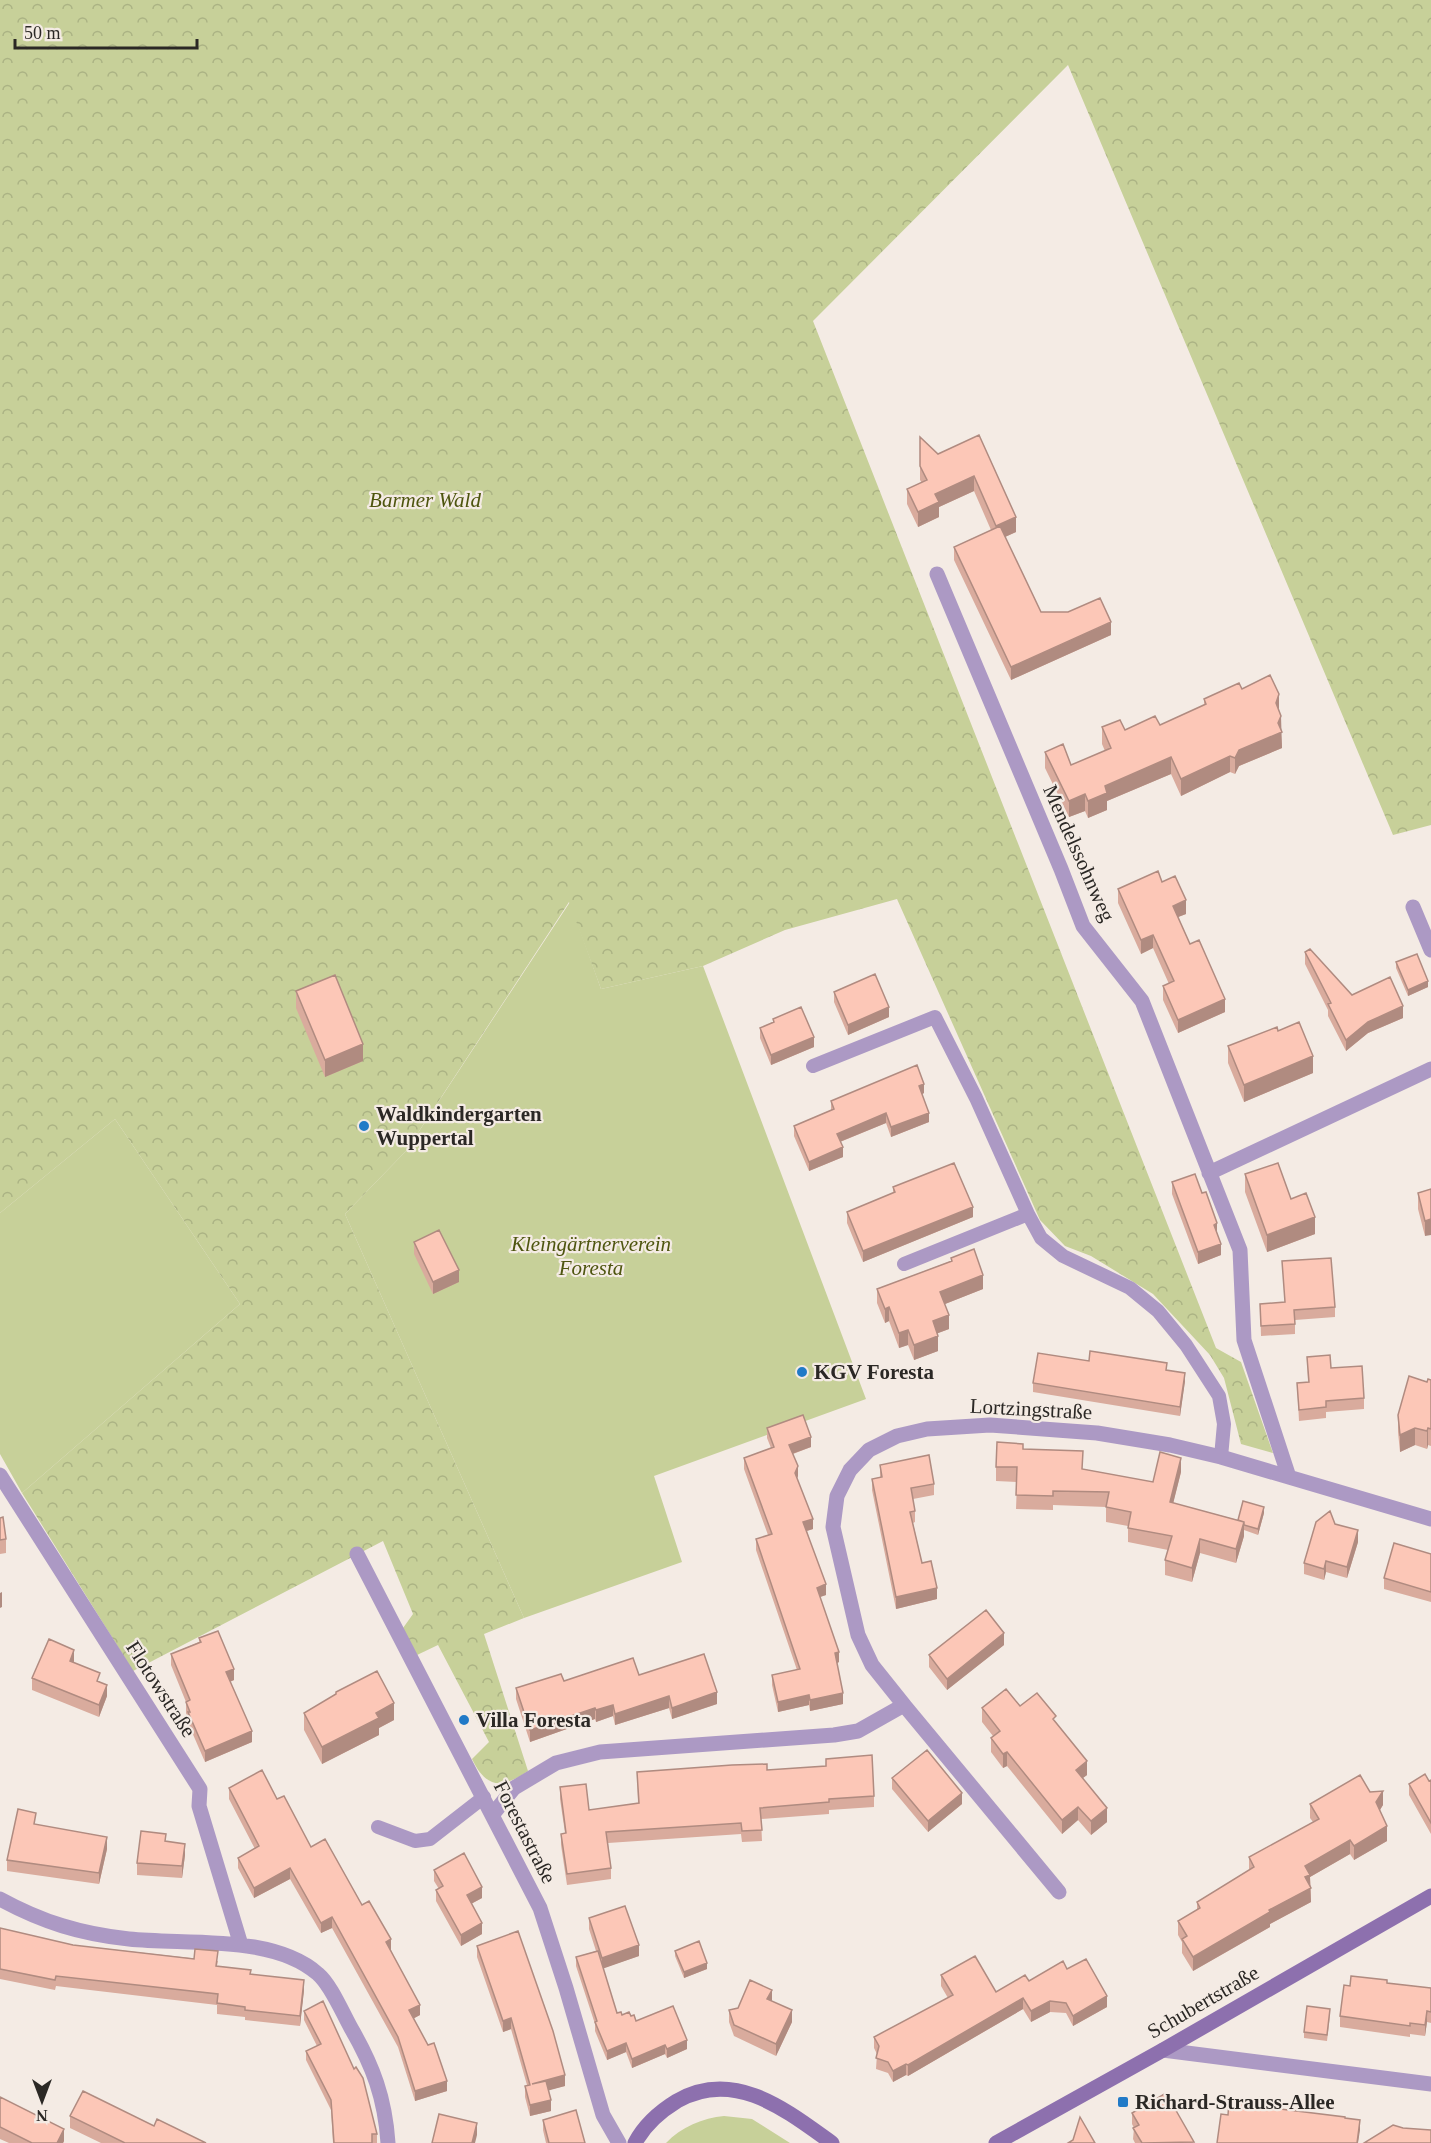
<svg xmlns="http://www.w3.org/2000/svg" width="1431" height="2143" font-family="Georgia,serif">
  <style>
    .green { fill: #c7d099 }
    .forest { fill: url(#forest-crowns) }
    .lines { fill: none; stroke-linecap: round; stroke-linejoin: round }
    .lane { stroke: #ac99c4; stroke-width: 14 }
    .street { stroke: #ac99c4; stroke-width: 15 }
    .secondary { stroke: #8d70ae; stroke-width: 15 }
    .wall { fill: #d9ab9d }
    .shaded-wall { fill: #b08b80 }
    .building { fill: #fcc7b7; stroke: #b08b80; stroke-width: 1.5 }
    .poi-dot { fill: #217ac7; stroke: #f4ebe4; stroke-width: 2 }
    .labels { text-anchor: middle; dominant-baseline: central; stroke-width: 4.5; stroke-linejoin: round; paint-order: stroke }
    .park-label { font-size: 21px; font-style: italic; fill: #4e550f; stroke: #f4ebe4 }
    .street-label { font-size: 21px; fill: #2b2825; stroke: #f4ebe4 }
    .poi-label { font-size: 21px; font-weight: bold; fill: #2b2825; stroke: #f4ebe4; text-anchor: start }
  </style>
  <defs>
    <pattern id="forest-crowns" width="20" height="18" patternUnits="userSpaceOnUse" patternTransform="scale(1.5)"><rect width="20" height="18" fill="#c7d099"/><path d="M2 6a3 3 0 1 1 6 0M12 15a3 3 0 1 1 6 0" fill="none" stroke="#abb384"/></pattern>
  </defs>
  <rect width="100%" height="100%" fill="#f4ebe4"/>
  <!-- green -->
  <path class="green" d="M570 902 601 989 703 966 866 1399 654 1476 682 1562 524 1618 345 1214 406 1151Z
    M115 1119 240 1304 22 1493 0 1454V1213Z
    M724 2116 752 2119 790 2143H666C681 2127 703 2118 724 2116Z"/>
  <!-- forest -->
  <path class="forest" d="M0 0H1431V825L1393 835 1068 65 813 321 1216 1348 1241 1362 1273 1453 1241 1444 1224 1378 1210 1355 1153 1294 1091 1256 1065 1246 1040 1220 897 899 785 930 703 966 601 989 569 902 406 1151 345 1214 524 1618 484 1634 528 1771C503 1788 487 1790 472 1759L489 1742 438 1645 417 1655 403 1628 413 1614 383 1541 133 1671 22 1493 240 1304 115 1119 0 1213Z"/>
  <g class="lines">
    <!-- lane -->
    <path class="lane" d="M813 1066 935 1017 976 1098 1028 1214
      M904 1264 1028 1214 1041 1238 1063 1256 1130 1288 1158 1311 1186 1345 1219 1396 1224 1424 1221 1457
      M378 1827 415 1841 430 1839 484 1797"/>
    <!-- street -->
    <path class="street" d="M937 574 1061 869 1083 926 1142 1001 1240 1250 1244 1340 1289 1477
      M1413 907 1431 950
      M1209 1173 1431 1069
      M0 1475 200 1789 199 1806 241 1945
      M357 1554 540 1908 566 1988 603 2115 619 2143
      M904 1705 1059 1892
      M493 1814 514 1788 556 1763 600 1752 834 1735 858 1731 904 1705 872 1665 858 1635 833 1527 837 1496 850 1470 869 1450 897 1436 927 1429 990 1425 1097 1433 1170 1445 1221 1457 1431 1519
      M0 1899C42 1922 81 1934 129 1939 186 1945 273 1934 318 1974 331 1985 342 2012 351 2028 373 2066 385 2098 388 2143
      M1163 2050 1431 2084"/>
    <!-- secondary -->
    <path class="secondary" d="M635 2143C645 2124 659 2112 677 2101 734 2068 786 2110 832 2143
      M996 2143 1163 2050 1431 1896"/>
  </g>
  <!-- wall -->
  <path class="wall" d="M979 435 1016 532 1005 537 1041 612 1111 635 1011 680 954 560V547L991 530 974 491 939 507V517L918 527 907 504V489L922 483 920 480V437L938 454Z
    M1242 689 1279 710 1282 748 1239 766 1235 774 1230 772 1181 796 1171 774 1107 801V810L1088 818 1085 811 1069 817 1045 768V752L1071 765 1105 751 1102 744V727L1125 730 1160 725 1204 705V699Z
    M1162 882 1186 914 1178 917 1190 944 1225 1012 1178 1033 1163 1000V986L1169 984 1153 948 1141 954 1118 903V889Z
    M1305 952 1352 995 1403 1018 1368 1033 1346 1051 1328 1016V1010L1305 964Z
    M1396 962 1428 987 1408 996 1396 968Z
    M296 991 363 1061 325 1077 296 1008Z
    M834 992 889 1017 848 1035 834 1002Z
    M773 1019 814 1047 771 1065 760 1038V1028L773 1022Z
    M1278 1031 1313 1073 1244 1102 1228 1063V1046Z
    M924 1093 922 1094 929 1122 891 1137 886 1123 840 1142 843 1157 809 1171 794 1136V1126L831 1110V1101Z
    M1245 1174 1291 1199 1315 1234 1267 1252 1245 1192Z
    M1172 1182 1217 1234 1221 1255 1198 1264 1172 1194Z
    M893 1187 973 1217 863 1262 847 1223V1212L893 1193Z
    M1431 1189 1425 1236 1418 1209V1193Z
    M414 1242 459 1282 433 1294 414 1254Z
    M951 1258 983 1289 945 1304 949 1329 938 1333V1351L914 1360 908 1345 899 1348 889 1321 885 1323 877 1303V1289L951 1261Z
    M1282 1261 1335 1307V1317L1295 1320V1334L1261 1336 1260 1304 1285 1302Z
    M1307 1357 1331 1368 1364 1398V1409L1326 1412V1418L1299 1421 1297 1383 1308 1382Z
    M1089 1361 1167 1370 1185 1381 1180 1416 1033 1392V1383Z
    M1431 1380V1446L1428 1445 1427 1449 1415 1445 1400 1452 1398 1432V1415L1427 1382Z
    M767 1428 811 1447 793 1454 798 1476 797 1478 813 1529 807 1531 826 1595 820 1597 839 1662 837 1663 843 1704 810 1711 809 1705 778 1712 772 1685V1675L797 1670 756 1550V1539L768 1535 744 1469V1458L771 1448 767 1438Z
    M1023 1449 1083 1469 1153 1482 1181 1472 1173 1503 1238 1520 1264 1513 1258 1535 1244 1530V1536L1236 1563 1200 1553 1192 1582 1165 1575V1560L1168 1550 1128 1542V1526L1106 1522V1507L1053 1505V1510L1016 1509 1017 1482 996 1481V1467Z
    M880 1465 934 1484V1495L913 1499 915 1511V1522L913 1523 922 1563 937 1599 896 1609 872 1490V1479L880 1477Z
    M0 1518 6 1539V1553L0 1554Z
    M1335 1524 1358 1542 1347 1578 1326 1572 1324 1580 1304 1574V1563Z
    M1431 1554V1602L1384 1589V1578Z
    M199 1638 234 1680 230 1682 252 1742 205 1762 188 1723V1719L186 1713V1702L171 1665V1654L199 1642Z
    M1004 1645 947 1690 929 1667V1655Z
    M74 1661V1663L100 1682 107 1696 99 1717 32 1690V1678Z
    M639 1675 717 1704 672 1719 669 1708 615 1725 613 1716 596 1722 595 1719 530 1742 516 1699V1688L564 1681Z
    M336 1692 394 1720 379 1728V1735L322 1764 304 1730V1713L336 1695Z
    M1020 1706 1056 1722 1087 1775 1083 1778 1107 1822 1091 1835 1078 1820 1062 1834 1007 1766 1003 1768 991 1752V1738L993 1736 982 1722V1708Z
    M826 1759 874 1796V1807L829 1810V1814L761 1819 762 1841 742 1842 741 1834 608 1843 611 1868V1879L567 1885 561 1845V1834L565 1833 560 1799V1787L589 1810 638 1803 637 1772 767 1770 826 1766Z
    M892 1778 962 1804 928 1832 892 1789Z
    M1431 1780V1834L1409 1795V1784L1429 1781Z
    M229 1788 277 1799 311 1847 362 1905 391 1950 420 2015 414 2018 447 2091 415 2101 398 2047 332 1928 321 1933 290 1879 254 1898 238 1868V1858L255 1849 229 1799Z
    M1370 1792 1383 1805 1380 1810 1387 1841 1354 1860 1350 1854 1310 1877 1311 1902 1270 1924V1927L1193 1971 1182 1953V1942L1178 1935V1921L1197 1910V1902L1249 1871V1857L1313 1822 1310 1818V1804Z
    M36 1824 107 1849 99 1884 7 1871V1860Z
    M166 1841 185 1855 182 1878 137 1875V1863Z
    M434 1870 482 1898 471 1904 482 1934 461 1946 436 1901V1890L439 1889 434 1881Z
    M589 1918 639 1956 603 1968 617 2013 631 2016 636 2021 687 2049 667 2058 665 2054 632 2068 626 2052 607 2060 595 2031V2024L576 1966V1957L596 1951 589 1929Z
    M0 1928 73 1945 218 1961 217 1966 251 1974 304 1990 300 2026 245 2020V2017L217 2014V2005L56 1986 55 1990 0 1979Z
    M477 1946 565 2086 548 2090 551 2111 530 2116 525 2097V2086L527 2085 511 2029 503 2032 477 1957Z
    M675 1951 707 1969 684 1978 675 1956Z
    M1067 1969 1107 2007 1073 2026 1066 2013 1050 2012 1031 2022 1023 2009 908 2076 906 2075 893 2082 888 2073 876 2069 877 2054 874 2048V2037L948 1998 941 1986V1975L996 1992Z
    M1387 1983 1431 1988V2023L1427 2022 1425 2036 1410 2034V2037L1340 2027V2016L1350 1986Z
    M772 2001 792 2022 776 2056 734 2036 729 2022V2010Z
    M304 2011 377 2134V2143H333L331 2110 306 2060V2051L317 2046 304 2020Z
    M1330 2015 1327 2041 1304 2038V2032Z
    M0 2097 64 2141 63 2143H9L0 2139Z
    M1132 2113 1194 2143H1135L1133 2139 1134 2128 1132 2124Z
    M70 2116 154 2126 206 2143H101L70 2128Z
    M543 2120 585 2143H546L543 2130Z"/>
  <!-- shaded-wall -->
  <path class="shaded-wall" d="M974 476V491L939 507V517L918 527V512L935 494Z
    M1016 517V532L996 541V526Z
    M1111 622V635L1011 680V667Z
    M1279 694V711L1276 703Z
    M1281 716 1282 748 1239 766 1235 774V758L1239 750 1278 723Z
    M1230 756V772L1181 796V779Z
    M1171 757V774L1107 801V810L1088 818V801L1105 786Z
    M1085 794V811L1069 817V801Z
    M1186 900V914L1173 919V906Z
    M1153 935V948L1141 954V940Z
    M1428 981V987L1408 996V990Z
    M1225 999V1012L1178 1033V1020Z
    M1403 1006V1018L1368 1033 1346 1051V1040L1368 1022Z
    M889 1007V1017L848 1035V1025Z
    M814 1037V1047L771 1065V1055Z
    M363 1044V1061L325 1077V1060Z
    M1313 1056V1073L1244 1102V1085Z
    M924 1084V1093L919 1096V1086Z
    M886 1113V1123L837 1143V1134Z
    M929 1113V1122L891 1137V1127Z
    M843 1147V1157L809 1171V1162Z
    M973 1207V1217L863 1262V1251Z
    M1315 1217V1234L1267 1252V1235Z
    M1431 1219V1235L1425 1236V1221Z
    M1217 1223V1235L1214 1225Z
    M1221 1244V1255L1198 1264V1252Z
    M459 1270V1282L433 1294V1282Z
    M983 1275V1289L940 1306V1292Z
    M889 1307V1321L885 1323V1309Z
    M949 1315V1329L933 1335V1321Z
    M908 1330V1345L899 1348V1333Z
    M938 1336V1351L914 1360V1345Z
    M1185 1373V1381L1180 1416V1407Z
    M1415 1428V1445L1400 1452V1435Z
    M1428 1428V1445L1427 1449V1431Z
    M811 1437V1447L789 1455V1445Z
    M1181 1458V1472L1170 1516V1502Z
    M798 1466V1476L795 1483V1473Z
    M1264 1507V1513L1258 1535V1529Z
    M813 1519V1529L803 1532V1522Z
    M1244 1522V1536L1236 1563V1549Z
    M1358 1530V1542L1347 1578V1567Z
    M1200 1539V1553L1192 1582V1568Z
    M1326 1561V1572L1324 1580V1569Z
    M826 1584V1595L817 1598V1588Z
    M937 1588V1599L896 1609V1597Z
    M2 1592V1607L0 1608V1593Z
    M1004 1633V1645L947 1690V1679Z
    M74 1650V1661L70 1673V1661Z
    M839 1652V1662L835 1664V1653Z
    M234 1669V1680L226 1683V1672Z
    M107 1685V1696L99 1717V1705Z
    M717 1692V1704L672 1719V1708Z
    M843 1693V1704L810 1711V1700Z
    M809 1695V1705L778 1712V1702Z
    M669 1696V1708L615 1725V1714Z
    M394 1703V1720L379 1728V1735L322 1764V1747L376 1713Z
    M613 1705V1716L596 1722V1710Z
    M595 1708V1719L530 1742V1730Z
    M252 1731V1742L205 1762V1751Z
    M1007 1752V1766L1003 1768V1754Z
    M1087 1761V1775L1076 1783V1770Z
    M1383 1791V1805L1376 1816V1802Z
    M962 1793V1804L928 1832V1821Z
    M1078 1807V1820L1062 1834V1820Z
    M1107 1808V1822L1091 1835V1821Z
    M1387 1826V1841L1354 1860V1846Z
    M107 1837V1849L99 1884V1873Z
    M1350 1840V1854L1310 1877 1311 1902 1270 1924V1927L1193 1971V1957L1269 1910 1305 1866Z
    M185 1844V1855L182 1878V1866Z
    M290 1868V1879L254 1898V1888Z
    M482 1887V1898L467 1906V1895Z
    M332 1917V1928L321 1933V1923Z
    M482 1923V1934L461 1946V1935Z
    M391 1939V1950L386 1953V1942Z
    M639 1945V1956L602 1969V1958Z
    M707 1963V1969L684 1978V1972Z
    M304 1980V1990L300 2026V2016Z
    M772 1990V2001L767 1999Z
    M1107 1996V2007L1073 2026V2016Z
    M1023 1998V2009L908 2076V2065Z
    M1050 2001V2012L1031 2022V2011Z
    M420 2005V2015L409 2021V2010Z
    M792 2010V2022L776 2056V2044Z
    M1427 2011V2022L1425 2036V2025Z
    M511 2018V2029L503 2032V2021Z
    M687 2040V2049L667 2058V2049Z
    M626 2043V2052L607 2060V2051Z
    M665 2045V2054L632 2068V2059Z
    M906 2064V2075L893 2082V2071Z
    M565 2075V2086L532 2095V2084Z
    M447 2081V2091L415 2101V2091Z
    M551 2100V2111L530 2116V2105Z
    M1360 2120V2130L1358 2143H1357Z
    M477 2123V2135L475 2143H472Z
    M64 2129V2141L63 2143H57Z"/>
  <!-- building -->
  <path class="building" d="M979 435 1016 517 996 526 974 476 935 494 939 502 918 512 907 489 927 480 920 466V437L938 454Z
    M1000 526 1041 612H1068L1100 598 1111 622 1011 667 954 547Z
    M1270 675 1279 694 1276 703 1281 716 1278 723 1282 732 1239 750 1235 758 1230 756 1181 779 1171 757 1105 786 1107 793 1088 801 1085 794 1069 801 1045 752 1063 744 1071 765 1111 748 1102 727 1120 720 1125 730 1155 716 1160 725 1206 704 1204 699 1239 683 1242 689Z
    M1158 871 1162 882 1175 876 1186 900 1173 906 1190 944 1199 940 1225 999 1178 1020 1163 986 1174 981 1153 935 1141 940 1118 889Z
    M1310 949 1352 995 1390 977 1403 1006 1368 1022 1346 1040 1328 1004 1331 1003 1305 952Z
    M1417 954 1428 981 1408 990 1396 962Z
    M875 974 889 1007 848 1025 834 992Z
    M335 975 363 1044 325 1060 296 991Z
    M801 1007 814 1037 771 1055 760 1028 774 1022 773 1019Z
    M1299 1022 1313 1056 1244 1085 1228 1046 1277 1027 1278 1031Z
    M917 1065 924 1084 919 1086 929 1113 891 1127 886 1113 837 1134 843 1147 809 1162 794 1126 834 1109 831 1101Z
    M954 1163 973 1207 863 1251 847 1212 895 1192 893 1187Z
    M1278 1163 1291 1199 1306 1193 1315 1217 1267 1235 1245 1174Z
    M1195 1174 1202 1193 1206 1192 1217 1223 1214 1225 1221 1244 1198 1252 1172 1182Z
    M1431 1189V1219L1425 1221 1418 1193Z
    M439 1230 459 1270 433 1282 414 1242Z
    M974 1249 983 1275 940 1292 949 1315 933 1321 938 1336 914 1345 908 1330 899 1333 889 1307 885 1309 877 1289 952 1261 951 1258Z
    M1331 1258 1335 1307 1294 1310 1295 1324 1261 1326 1260 1304 1285 1302 1282 1261Z
    M1090 1351 1167 1363 1166 1370 1185 1373 1180 1407 1033 1383 1038 1353 1089 1361Z
    M1330 1355 1331 1368 1362 1366 1364 1398 1326 1401V1407L1299 1410 1297 1383 1309 1382 1307 1357Z
    M1409 1376 1427 1382 1428 1379 1431 1380V1429L1428 1428 1427 1431 1415 1428 1400 1435 1398 1415Z
    M803 1415 811 1437 789 1445 798 1466 795 1473 813 1519 803 1522 826 1584 817 1588 839 1652 835 1653 843 1693 810 1700 809 1695 778 1702 772 1675 800 1669 756 1539 772 1534 744 1458 774 1447 767 1428Z
    M997 1442 1023 1444V1449L1083 1451 1082 1469 1153 1482 1160 1452 1181 1458 1170 1502 1244 1522 1236 1549 1200 1539 1192 1568 1165 1560 1172 1536 1128 1528 1131 1512 1106 1507 1109 1492 1053 1491V1496L1016 1495 1017 1467H996Z
    M929 1455 934 1484 911 1488 915 1511 910 1512 922 1563 931 1561 937 1588 896 1597 872 1479 882 1477 880 1465Z
    M1243 1501 1264 1507 1258 1529 1244 1525V1522L1238 1520Z
    M1330 1511 1335 1524 1358 1530 1347 1567 1326 1561 1324 1569 1304 1563 1316 1522Z
    M3 1517 6 1539 0 1540V1518Z
    M1394 1543 1431 1554V1592L1384 1578Z
    M986 1610 1004 1633 947 1679 929 1655Z
    M218 1631 234 1669 226 1672 252 1731 205 1751 188 1712H190L186 1702 190 1700 171 1654 201 1642 199 1638Z
    M49 1639 74 1650 70 1661 100 1673 97 1681 107 1685 99 1705 32 1678Z
    M704 1654 717 1692 672 1708 669 1696 615 1714 613 1705 596 1710 595 1708 530 1730 516 1688 561 1674 564 1681 633 1658 639 1675Z
    M377 1671 394 1703 376 1713 379 1718 322 1747 304 1713 336 1694V1692Z
    M1006 1689 1020 1706 1037 1693 1056 1716 1053 1719 1087 1761 1076 1770 1107 1808 1091 1821 1078 1807 1062 1820 1007 1752 1003 1754 991 1738 1000 1731 982 1708Z
    M927 1750 962 1793 928 1821 892 1778Z
    M872 1755 874 1796 829 1799V1802L760 1808 762 1830 742 1831 741 1823 606 1832 611 1868 567 1874 561 1834 566 1833 560 1787 586 1784 589 1810 639 1803 637 1772 732 1765 767 1764V1770L826 1766V1759Z
    M262 1770 277 1799 284 1796 311 1847 325 1839 362 1905 369 1901 391 1939 386 1942 420 2005 409 2010 428 2045 434 2043 447 2081 415 2091 398 2037 332 1917 321 1923 290 1868 254 1888 238 1858 259 1846 229 1788Z
    M1425 1774 1429 1781 1431 1780V1823L1409 1784Z
    M1360 1775 1370 1792 1383 1791 1376 1802 1387 1826 1354 1846 1350 1840 1305 1866 1310 1875 1305 1877 1311 1888 1269 1910 1270 1912 1193 1957 1182 1939 1187 1936 1178 1921 1200 1908 1197 1902 1254 1867 1249 1857 1319 1819 1310 1804Z
    M18 1809 36 1813 34 1824 107 1837 99 1873 7 1860Z
    M141 1831 166 1834 165 1841 185 1844 182 1866 137 1863Z
    M464 1853 482 1887 467 1895 482 1923 461 1935 436 1890 443 1886 434 1870Z
    M625 1906 639 1945 602 1958 589 1918Z
    M0 1928 73 1945 194 1959 195 1949 218 1951 216 1966 251 1970 250 1974 304 1980 300 2016 245 2010V2007L217 2003 218 1994 56 1976 55 1980 0 1969Z
    M518 1931 553 2031 565 2075 532 2084 546 2081 551 2100 530 2105 525 2086 530 2085 511 2018 503 2021 477 1946Z
    M699 1941 707 1963 684 1972 675 1951Z
    M598 1951 617 2013 621 2012 622 2015 629 2012 631 2016 634 2015 636 2021 673 2006 687 2040 667 2049 665 2045 632 2059 626 2043 607 2051 595 2022 597 2021 576 1957Z
    M975 1956 996 1992 1025 1975 1029 1981 1063 1961 1067 1969 1086 1959 1107 1996 1073 2016 1066 2003 1050 2001 1031 2011 1023 1998 908 2065 906 2064 893 2071 888 2062 876 2058 879 2046 874 2037 953 1995 941 1975Z
    M1351 1976 1387 1980V1983L1431 1988V2012L1427 2011 1425 2025 1410 2023V2026L1340 2016 1344 1985 1350 1986Z
    M750 1980 772 1990 767 1999 792 2010 776 2044 734 2025 729 2010 738 2008Z
    M323 2001 354 2069 356 2067 363 2078 377 2134H372V2143H334L331 2100 306 2051 321 2044 304 2011Z
    M1307 2006 1330 2009 1327 2035 1304 2032Z
    M83 2091 154 2126 157 2119 206 2143H125L70 2116Z
    M1166 2093 1194 2142 1142 2143 1133 2128 1139 2125 1132 2113Z
    M0 2097 64 2129 57 2143H32L0 2127Z
    M1259 2098 1263 2107 1345 2117V2118L1360 2120 1357 2143H1217L1221 2114 1228 2115 1229 2102 1251 2105Z
    M576 2110 585 2143H549L543 2120Z
    M439 2114 477 2123 472 2143H432Z
    M1080 2117 1095 2143H1068L1073 2140Z
    M1393 2125 1403 2128 1431 2130V2143H1364Z"/>
  <!-- markers -->
  <g class="poi-dot">
    <circle cx="364" cy="1126" r="6"/>
    <circle cx="802" cy="1372" r="6"/>
    <circle cx="464" cy="1720" r="6"/>
    <rect x="1117" y="2096" width="12" height="12" rx="3"/>
  </g>
  <g class="labels">
    <!-- park labels -->
    <g class="park-label">
      <text x="425" y="500">Barmer Wald</text>
      <text x="591" y="1244">Kleingärtnerverein<tspan x="591" dy="24">Foresta</tspan></text>
    </g>
    <!-- street labels -->
    <g class="street-label">
      <text transform="translate(1079 853) rotate(66)">Mendelssohnweg</text>
      <text transform="translate(1031 1409) rotate(3)">Lortzingstraße</text>
      <text transform="translate(161 1689) rotate(57)">Flotowstraße</text>
      <text transform="translate(525 1832) rotate(63)">Forestastraße</text>
      <text transform="translate(1203 2002) rotate(-30)">Schubertstraße</text>
    </g>
    <!-- poi labels -->
    <g class="poi-label">
      <text x="376" y="1114">Waldkindergarten<tspan x="376" dy="24">Wuppertal</tspan></text>
      <text x="814" y="1372">KGV Foresta</text>
      <text x="476" y="1720">Villa Foresta</text>
      <text x="1135" y="2102">Richard-Strauss-Allee</text>
    </g>
  </g>
  <!-- north arrow -->
  <g transform="translate(42 2101) rotate(180)" stroke="#f4ebe4" stroke-width="4.5" paint-order="stroke">
  <path d="M0-4.5L10 22L0 15L-10 22Z" fill="#2b2825"/>
  <text y="-9" font-size="16" font-weight="bold" text-anchor="middle" fill="#2b2825">N</text>
  </g>
  <!-- scale -->
  <path d="M15 39v9h182v-9" fill="none" stroke="#2b2825" stroke-width="3"/>
  <text x="24" y="39" font-size="18" fill="#2b2825" stroke="#f4ebe4" stroke-width="4.5" paint-order="stroke">50 m</text>
</svg>
